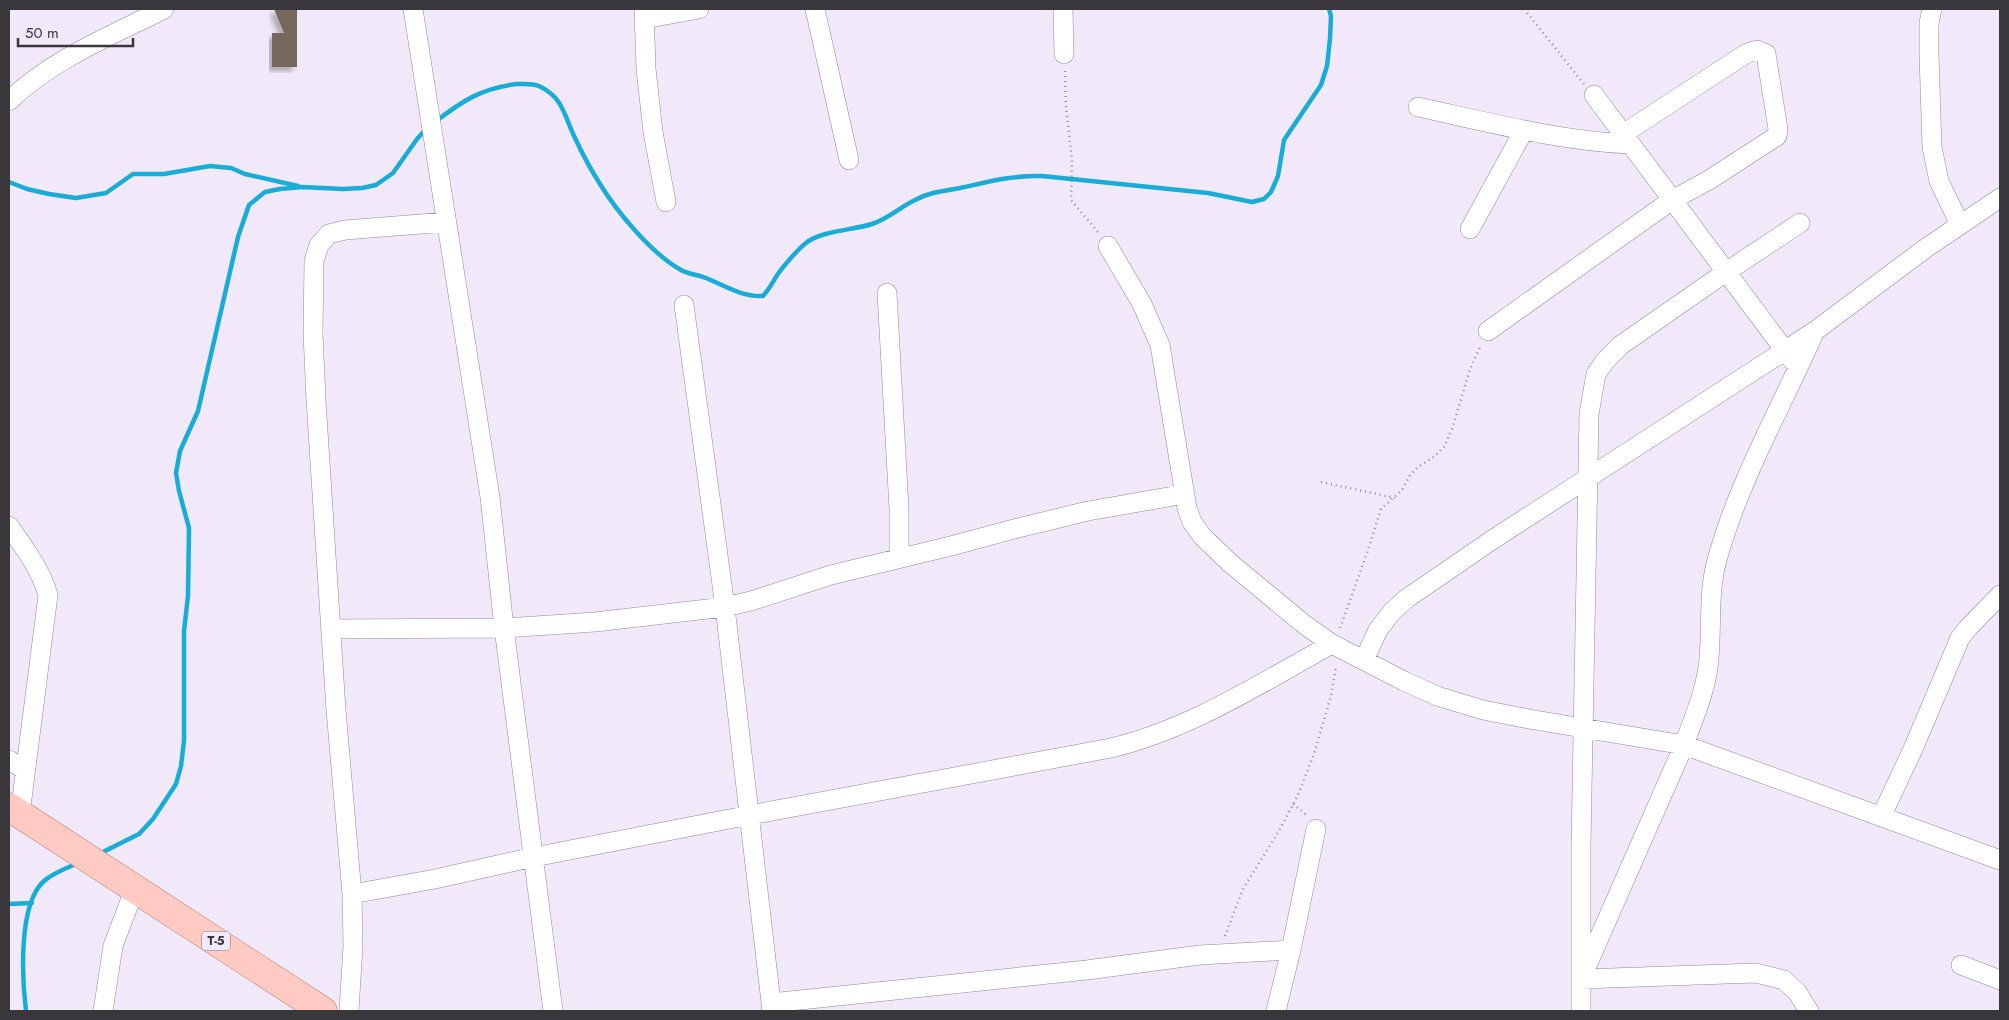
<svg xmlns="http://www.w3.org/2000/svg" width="2009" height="1020" font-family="Jost,sans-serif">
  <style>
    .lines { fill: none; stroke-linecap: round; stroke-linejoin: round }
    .stream { stroke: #19acd7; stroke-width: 4.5 }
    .building { fill: #77675d; filter: url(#shadow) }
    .street-casing { stroke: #908898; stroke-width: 20 }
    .primary-casing { stroke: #ba7f77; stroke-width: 29 }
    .path { stroke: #928c98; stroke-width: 2.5; stroke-dasharray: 1 4; stroke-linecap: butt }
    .street { stroke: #fff; stroke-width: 19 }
    .primary { stroke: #ffcac1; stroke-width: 28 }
    .labels { text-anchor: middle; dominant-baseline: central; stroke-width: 5; stroke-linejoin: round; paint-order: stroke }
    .shield { fill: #f1e8f9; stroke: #706b75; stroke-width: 1 }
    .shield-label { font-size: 12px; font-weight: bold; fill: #39363c }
  </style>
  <defs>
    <filter id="shadow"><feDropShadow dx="-4.5" dy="4.5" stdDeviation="2.5" flood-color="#0004"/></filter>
  </defs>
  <rect width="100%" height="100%" fill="#f1e8f9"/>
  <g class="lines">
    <!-- stream -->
    <path class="stream" d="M435 122C462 101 482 88 517 84 524 84 532 83 539 86 564 98 564 116 575 138 582 153 591 170 600 184 617 212 652 254 681 270 688 274 698 275 706 278 725 286 742 297 763 296 771 287 774 279 780 271 788 261 797 250 806 243 820 231 854 230 872 224 890 218 900 207 915 200 929 192 944 191 960 188 988 182 1013 175 1042 176L1208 193 1252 202 1264 199 1271 192 1278 176 1284 140 1321 85 1327 66 1330 39 1331 16 1329 9
      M9 182 27 189 49 194 76 198 106 193 133 174H164L210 166 231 168 245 174 298 186
      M99 854 139 834 153 819 176 784 181 766 184 741V631L188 596 189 528 179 491 176 473 180 451 198 411 238 237 249 205 265 192 280 189 302 187 343 189 362 188 376 185 393 173 417 139 427 128
      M9 904 32 903
      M26 1011C22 979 18 904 44 881 53 873 67 868 78 863"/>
  </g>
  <!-- building -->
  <path class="building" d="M274 9H297V67H272V33H284Z"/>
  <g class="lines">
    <defs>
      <path id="street" d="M413 9 490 497 504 628 553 1011
        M644 9 646 69 653 132 666 202
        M815 9 849 160
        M1063 9 1064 54
        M1932 9 1929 23V55L1932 147 1939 181 1960 225
        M644 19 699 9
        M1594 95 1792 360
        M9 101C52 59 111 36 164 9
        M1418 107C1488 122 1559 141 1630 144
        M1470 229 1524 130
        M1108 246 1142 304 1160 345 1187 508 1192 522 1202 536 1230 563 1305 625 1332 644 1404 681 1437 696 1483 710 1529 719 1684 745 2000 860
        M887 293 899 509V558
        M684 305 725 607 772 1011
        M1488 331 1672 200 1709 180 1777 136 1778 129 1766 54 1757 50 1747 53 1623 134
        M9 526C24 547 41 570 48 595L20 814
        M331 629 504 628 595 622 725 607 751 601 831 575 951 546 1018 528 1088 511 1185 494
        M1364 660 1378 630 1391 613 1406 599 1492 540 1815 331 1926 248 2000 198
        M9 760 25 770
        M1881 817 1913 749 1960 638 1968 628 2000 595
        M352 894 435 879 534 857 750 815 1111 748C1190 729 1261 683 1332 644
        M1961 965 2000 980
        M771 1003 1087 970 1200 955 1291 950
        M103 1011 113 946 135 888
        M349 1011 353 946 352 894 336 710 316 400 313 333 314 261 319 245 329 234 345 230 446 222
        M1276 1011 1291 950 1316 829
        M1581 1011V845L1589 414 1596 374 1605 361 1621 345 1726 272 1800 223
        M1809 1011 1797 992 1784 980 1756 973 1581 979 1684 745C1694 717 1707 688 1709 658 1712 625 1708 592 1717 560 1739 480 1782 406 1815 331"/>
      <path id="primary" d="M9 807 323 1011"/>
    </defs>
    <!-- street casing -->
    <use href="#street" class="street-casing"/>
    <!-- primary casing -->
    <use href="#primary" class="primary-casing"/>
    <!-- path -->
    <path class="path" d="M1524 9 1584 84
      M1065 71 1066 107 1072 160 1071 200 1098 232
      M1321 482 1395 498
      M1340 628 1367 553 1381 509 1402 490 1410 475 1418 467 1435 456 1445 446 1453 426 1470 369 1481 345
      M1293 804 1308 816
      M1225 936 1243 889 1280 829 1298 795 1314 754 1331 696 1336 666"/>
    <!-- street -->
    <use href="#street" class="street"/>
    <!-- primary -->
    <use href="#primary" class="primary"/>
  </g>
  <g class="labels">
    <!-- shield labels -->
    <rect class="shield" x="202" y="931.5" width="28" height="19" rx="4"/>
    <g class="shield-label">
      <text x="216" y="941">T-5</text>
    </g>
  </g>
  <!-- border -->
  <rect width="2009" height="1020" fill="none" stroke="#39363c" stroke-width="20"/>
  <!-- scale -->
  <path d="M18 38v8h115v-8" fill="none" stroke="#39363c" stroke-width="2.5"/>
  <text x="25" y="38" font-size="15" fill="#39363c" stroke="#f1e8f9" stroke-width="4" paint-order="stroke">50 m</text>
</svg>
